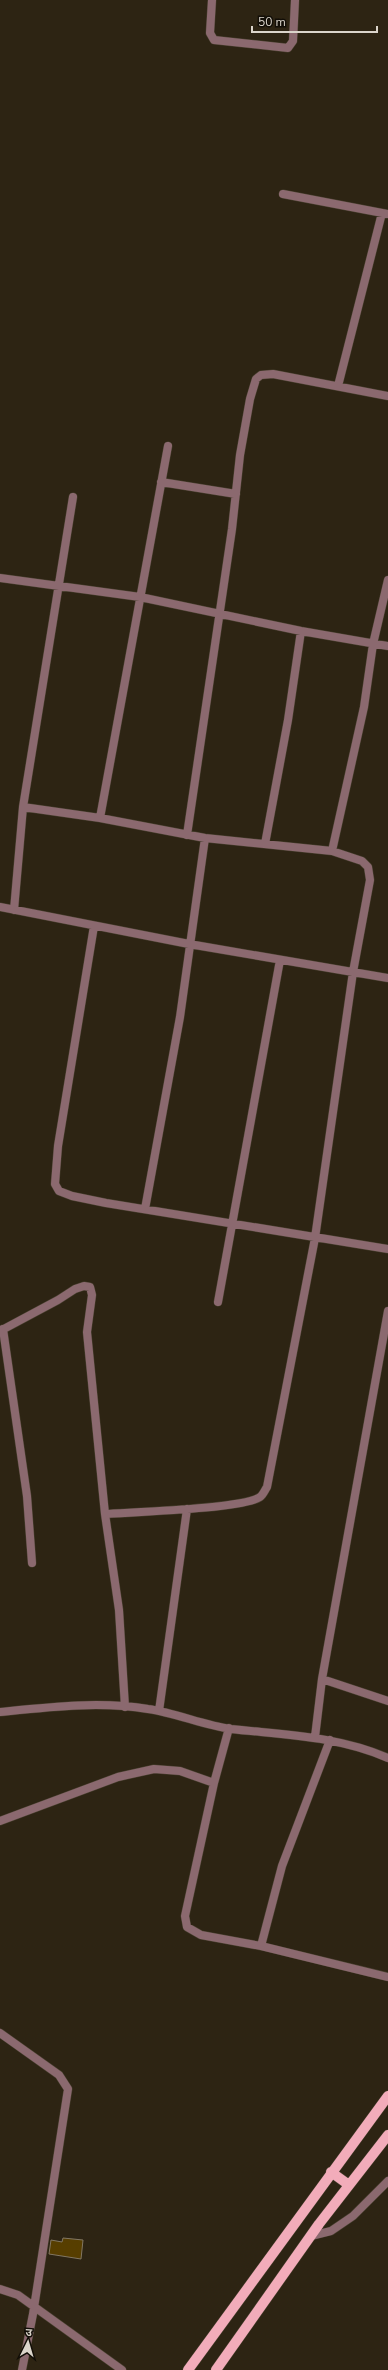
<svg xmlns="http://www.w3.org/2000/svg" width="388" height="2370" font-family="'Nunito Sans','Noto Sans Devanagari',sans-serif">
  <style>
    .building { fill: #573e00; stroke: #827763 }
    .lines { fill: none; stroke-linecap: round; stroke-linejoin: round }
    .minor-casing { stroke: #494030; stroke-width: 9 }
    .primary-casing { stroke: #494030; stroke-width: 11 }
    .minor { stroke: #8b696f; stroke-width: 8 }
    .primary { stroke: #f2acba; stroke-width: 10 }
  </style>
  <rect width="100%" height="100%" fill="#2d2413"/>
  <!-- building -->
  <path class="building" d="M63 2238 83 2240 81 2259 49 2254 51 2240 62 2242Z"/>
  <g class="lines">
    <defs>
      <path id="minor" d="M212 0 210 33 214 40 288 48 293 41 295 0
        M283 194 388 214
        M338 386 382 213
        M161 482 236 494
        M0 578 140 597 301 631 388 646
        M23 807 100 818 205 838 332 851 362 861 368 867 370 880 353 972 315 1238 267 1487C265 1490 263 1495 260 1497 243 1509 131 1512 105 1514
        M100 818 168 446
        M187 835 232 529 240 455 250 399 256 379 261 375 273 374 388 396
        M265 844 288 720 301 631
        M332 851 364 707 373 644 388 580
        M0 907 189 944 388 978
        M14 910 23 807 73 497
        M94 926 58 1146 55 1184 59 1191 72 1196 106 1203 388 1249
        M145 1209 180 1017 205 838
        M218 1302 280 960
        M3 1329 27 1496 32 1563
        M0 1331 58 1300 75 1289 84 1286 90 1287 92 1295 87 1332 105 1514 119 1610 125 1707
        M322 1679 388 1311
        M159 1711 187 1509
        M0 1712C49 1707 100 1701 148 1709 176 1713 203 1725 231 1729 285 1735 338 1736 388 1758
        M229 1728 214 1783 185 1916 187 1927 201 1935 261 1946 388 1977
        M315 1737 322 1679 388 1701
        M0 1821 118 1777 154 1769 180 1771 214 1783
        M261 1946 282 1866 330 1740
        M0 2033 59 2075 68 2089 33 2314 22 2370
        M311 2236 331 2231 353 2216 388 2181
        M0 2289 18 2295 122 2370"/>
      <path id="primary" d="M331 2172 349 2185
        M188 2370 388 2096
        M216 2370 319 2224 388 2135"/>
    </defs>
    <!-- minor casing -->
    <use href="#minor" class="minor-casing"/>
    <!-- primary casing -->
    <use href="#primary" class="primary-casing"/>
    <!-- minor -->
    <use href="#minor" class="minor"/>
    <!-- primary -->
    <use href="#primary" class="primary"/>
  </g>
  <!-- north arrow -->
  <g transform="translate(28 2342) rotate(5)" stroke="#120e07" stroke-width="3" paint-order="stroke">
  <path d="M0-3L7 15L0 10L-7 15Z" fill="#dbd5cb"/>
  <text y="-6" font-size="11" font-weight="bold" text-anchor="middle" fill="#dbd5cb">उ</text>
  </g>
  <!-- scale -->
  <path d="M252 26v6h125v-6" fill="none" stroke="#dbd5cb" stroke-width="2"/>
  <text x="258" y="26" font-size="12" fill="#dbd5cb" stroke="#120e07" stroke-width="3" paint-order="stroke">50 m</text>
</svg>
